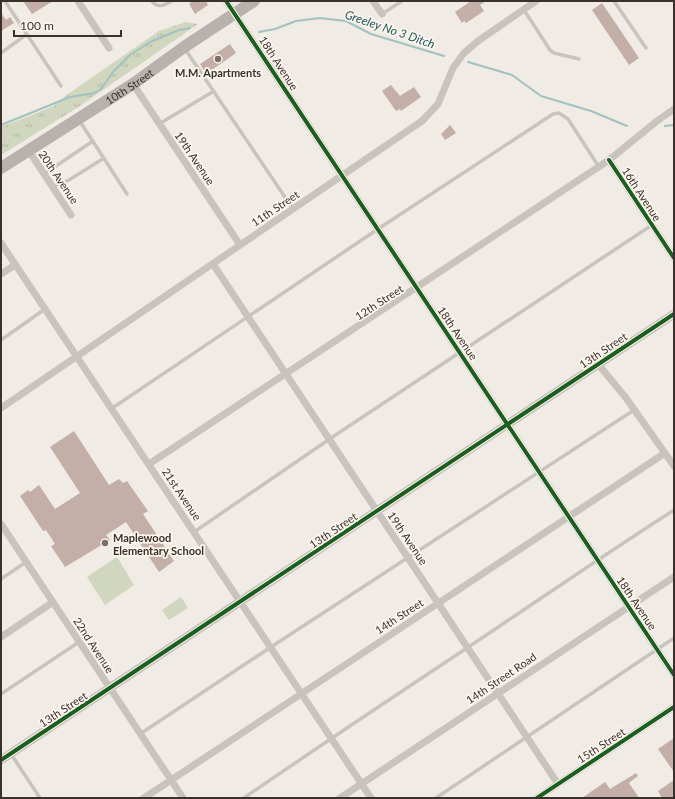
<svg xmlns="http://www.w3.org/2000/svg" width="675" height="799" font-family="Lato,sans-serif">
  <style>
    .grass { fill: url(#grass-tufts) }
    .park { fill: #d1d6bf }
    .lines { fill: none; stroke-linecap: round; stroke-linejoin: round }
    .stream { stroke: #a1c2c1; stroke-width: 2 }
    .building { fill: #c3afa7 }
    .service { stroke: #c9c3be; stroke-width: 3.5 }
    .minor { stroke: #c9c3be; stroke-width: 7 }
    .tertiary { stroke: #c9c3be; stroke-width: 9 }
    .primary { stroke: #b8b1ad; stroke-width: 12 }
    .cycleway-casing { stroke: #fbf5ee; stroke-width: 6 }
    .cycleway { stroke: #1b5e20; stroke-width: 4 }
    .poi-dot { fill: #7a716c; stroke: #fbf5ee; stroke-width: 1.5 }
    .labels { text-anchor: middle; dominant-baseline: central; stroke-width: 3.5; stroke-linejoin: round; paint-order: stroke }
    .street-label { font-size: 11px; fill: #3b302b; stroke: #fbf5ee }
    .poi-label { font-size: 11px; font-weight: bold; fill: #3b302b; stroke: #fbf5ee }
    .water-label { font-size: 12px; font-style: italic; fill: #1f5a5e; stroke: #fbf5ee }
  </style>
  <defs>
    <pattern id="grass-tufts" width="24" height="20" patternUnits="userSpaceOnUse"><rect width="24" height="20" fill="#d1d6bf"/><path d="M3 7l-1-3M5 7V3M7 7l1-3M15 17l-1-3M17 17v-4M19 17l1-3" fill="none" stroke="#b4b8a4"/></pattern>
  </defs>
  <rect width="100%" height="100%" fill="#f0ebe5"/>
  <!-- grass -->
  <path class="grass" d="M186 22 198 24 80 106 1 155V127L54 106 68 94 159 31Z"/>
  <!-- park -->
  <path class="park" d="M117 557 134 585 105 605 87 577Z
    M181 597 188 608 169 620 162 610Z"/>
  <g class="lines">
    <!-- stream -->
    <path class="stream" d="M259 32 275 29 296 21 320 18 346 21 371 34 444 56
      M468 62 512 75 541 96 591 111 627 126
      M1 125 70 97 94 93 101 89 113 72 130 55 150 42 179 30 190 28
      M665 126 674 125"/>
  </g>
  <!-- building -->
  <path class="building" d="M23 1H53L32 14Z
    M193 1H206L208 5 195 14 189 4Z
    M471 1H486L480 5 484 11 466 23 464 21 462 23 455 12Z
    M602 3 639 58 629 65 592 10Z
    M1 13 6 20 10 17 14 23 1 31Z
    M230 44 236 53 206 74 200 64Z
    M391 85 400 96 414 87 421 97 401 111 400 109 396 111 382 91Z
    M450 125 456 133 445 140 441 134Z
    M74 431 109 485 119 479 123 483 127 481 148 511 143 514 174 561 159 572 126 522 106 535 110 540 65 567 51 546 55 544 46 530 43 531 20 496 28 490 30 492 39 485 55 509 80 493 50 447Z
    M674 738V772L658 749Z
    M636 773 638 776 629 783 639 798H582L605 782 610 789Z
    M674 780V798H662L658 791Z"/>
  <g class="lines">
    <!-- service -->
    <path class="service" d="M5 1 61 86
      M152 1C157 9 165 5 172 1
      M614 1 646 48
      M524 10 550 50 554 53 579 59
      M382 14 402 1
      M185 49 293 209
      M1 53 27 34
      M79 120 127 194
      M159 124 214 91
      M44 174 93 141
      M52 187 69 180 104 158
      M1 340 45 309
      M111 409 378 229 553 114 559 113 568 119 599 167
      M194 532 334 436 652 225
      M1 579 26 562
      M1 694 79 642
      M140 734 271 647 634 410
      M11 754 40 798
      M244 798C318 747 393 697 467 648 536 602 604 555 674 510
      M436 798 674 638"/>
    <!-- minor -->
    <path class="minor" d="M78 1 109 48
      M226 1 674 675
      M373 1 382 14
      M133 84 240 245
      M29 151 71 215
      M609 160 674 258
      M1 243 371 798
      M213 264 558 784
      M1 274 15 265
      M598 364 626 398 674 466
      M1 408 422 121 438 104 453 68 464 53 478 41 536 1
      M149 464 609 160 657 121 674 109
      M1 524 183 798
      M1 637 53 602
      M144 798 665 453
      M340 798 674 577
      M537 798 674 707"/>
    <!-- tertiary -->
    <path class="tertiary" d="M1 760 674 314"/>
    <!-- primary -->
    <path class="primary" id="s1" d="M1 168 133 84 184 47 254 1"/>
    <defs>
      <path id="cycleway" d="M226 1 674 675
        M609 160 674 258
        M1 760 674 314
        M537 798 674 707"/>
    </defs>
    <!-- cycleway casing -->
    <use href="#cycleway" class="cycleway-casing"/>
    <!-- cycleway -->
    <use href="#cycleway" class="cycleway"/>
  </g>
  <!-- markers -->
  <g class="poi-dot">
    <circle cx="218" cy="59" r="4"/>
    <circle cx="105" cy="543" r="4"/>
  </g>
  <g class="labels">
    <!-- street labels -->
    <g class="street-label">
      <text transform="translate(279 63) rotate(57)">18th Avenue</text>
      <text stroke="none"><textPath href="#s1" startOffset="152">10th Street</textPath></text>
      <text transform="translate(195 158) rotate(56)">19th Avenue</text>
      <text transform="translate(59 177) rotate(56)">20th Avenue</text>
      <text transform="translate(642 194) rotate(57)">16th Avenue</text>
      <text transform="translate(275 208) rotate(-34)">11th Street</text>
      <text transform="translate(379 302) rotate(-33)">12th Street</text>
      <text transform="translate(458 333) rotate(56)">18th Avenue</text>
      <text transform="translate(603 350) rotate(-34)">13th Street</text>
      <text transform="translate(182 494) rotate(56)">21st Avenue</text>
      <text transform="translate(333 530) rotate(-34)">13th Street</text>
      <text transform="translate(408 538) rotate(56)">19th Avenue</text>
      <text transform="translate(637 603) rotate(56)">18th Avenue</text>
      <text transform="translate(399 616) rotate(-33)">14th Street</text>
      <text transform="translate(94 645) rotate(57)">22nd Avenue</text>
      <text transform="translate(501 678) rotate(-34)">14th Street Road</text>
      <text transform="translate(63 709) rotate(-33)">13th Street</text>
      <text transform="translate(601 745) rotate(-33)">15th Street</text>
    </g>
    <!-- poi labels -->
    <g class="poi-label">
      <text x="218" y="72">M.M. Apartments</text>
      <text x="113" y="537" text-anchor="start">Maplewood<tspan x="113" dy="13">Elementary School</tspan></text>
    </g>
    <!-- water labels -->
    <g class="water-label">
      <text transform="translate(390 29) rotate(19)">Greeley No 3 Ditch</text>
    </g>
  </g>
  <!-- border -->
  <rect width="675" height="799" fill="none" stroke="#3b302b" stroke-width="4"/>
  <!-- scale -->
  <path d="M14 30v6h107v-6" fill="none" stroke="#3b302b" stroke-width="2"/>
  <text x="20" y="30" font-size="12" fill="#3b302b" stroke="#fbf5ee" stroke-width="3" paint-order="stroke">100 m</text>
</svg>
